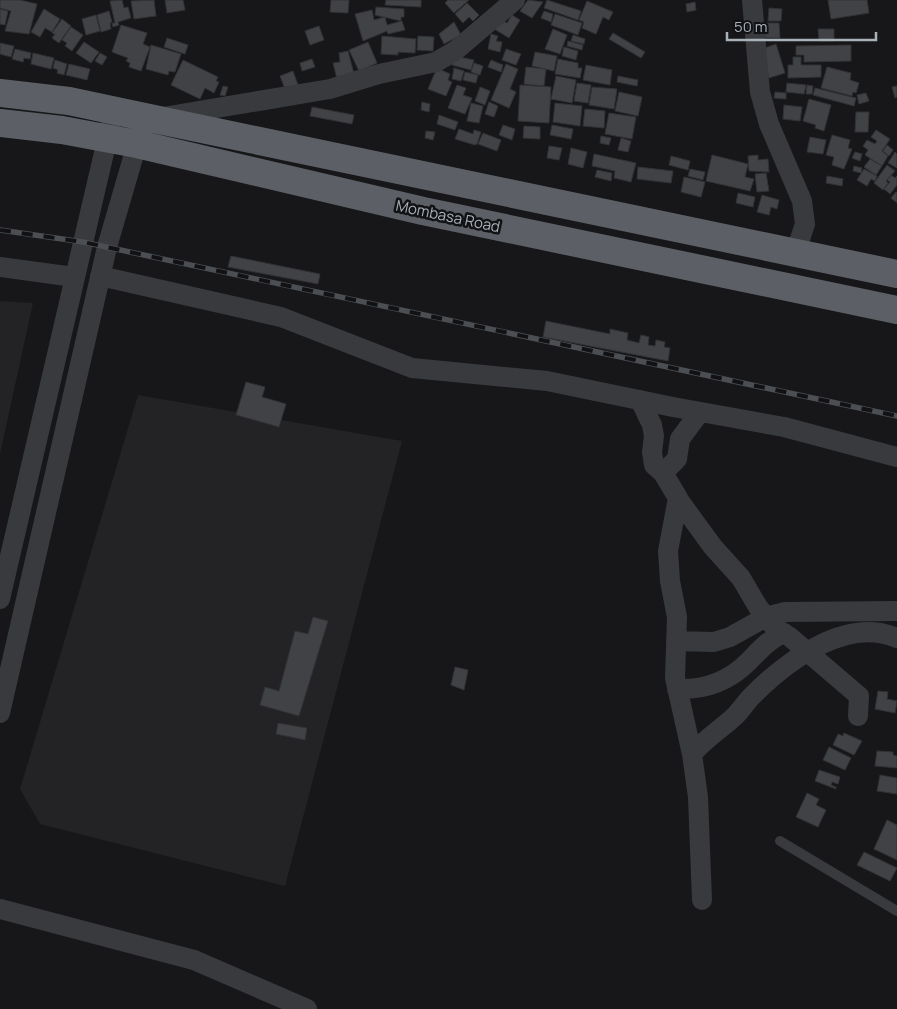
<svg xmlns="http://www.w3.org/2000/svg" width="897" height="1009" font-family="Manrope,sans-serif">
  <style>
    .built { fill: #232326 }
    .building { fill: #414246; stroke: #313235 }
    .lines { fill: none; stroke-linecap: round; stroke-linejoin: round }
    .service { stroke: #383a3e; stroke-width: 10 }
    .minor { stroke: #383a3e; stroke-width: 20 }
    .trunk { stroke: #5c6066; stroke-width: 28 }
    .rail-casing { stroke: #4b4e53; stroke-width: 5.5 }
    .rail { stroke: #121214; stroke-width: 4; stroke-dasharray: 11; stroke-linecap: butt }
    .labels { text-anchor: middle; dominant-baseline: central; stroke-width: 5; stroke-linejoin: round; paint-order: stroke }
    .street-label { font-size: 15px; fill: #a9b1b9; stroke: #121214 }
  </style>
  <rect width="100%" height="100%" fill="#171719"/>
  <!-- built -->
  <path class="built" d="M0 301 33 303 0 454Z
    M138 395 402 441 285 886 40 824 20 789Z"/>
  <!-- building -->
  <path class="building" d="M0 0H20L37 4 29 34 5 31 11 11 0 8Z
    M122 0 124 8 128 7 131 18 118 22 119 25 113 27 112 23H115L110 1Z
    M154 0 156 16 134 19 131 1Z
    M165 0H183L185 10 167 13Z
    M331 0H349L348 13 330 12Z
    M386 0H421V7L385 5Z
    M448 0H469L454 13 445 3Z
    M528 0 543 2 532 18 520 11Z
    M547 0 581 11 578 20 544 8Z
    M828 0H867L869 13 831 19Z
    M587 1 613 12 609 20 603 17 596 34 582 28 584 22 579 20Z
    M695 2 696 10 687 12 686 4Z
    M467 3 479 15 473 21 469 17 463 23 455 14Z
    M376 7 404 9V17H401V21L375 15Z
    M769 8 782 9 781 21H768Z
    M0 9 8 11 5 25 0 24Z
    M44 9 60 19 52 32 45 28 40 37 31 32Z
    M372 10 374 20 385 17 387 25 402 21 405 30 388 34 387 31 363 41 355 14Z
    M109 11 112 22 110 23 111 29 101 32 97 15Z
    M544 11 553 14 551 22 541 18Z
    M555 14 582 23 578 35 551 25Z
    M96 15 100 31 86 35 82 19Z
    M512 15 520 20 509 38 491 27 497 17 507 23Z
    M62 19 71 26 59 43 52 38 55 34 52 33Z
    M454 22 461 35 444 44 439 34Z
    M765 23H779L780 38H765Z
    M121 25 147 33 143 44 150 47 141 71 129 67 130 63 126 61 128 58 112 52Z
    M319 26 324 40 310 45 305 31Z
    M71 27 83 35 72 51 65 46 67 43 62 40Z
    M553 29 567 35 560 54 545 49Z
    M818 29H834V41H819Z
    M613 33 645 52 641 58 609 39Z
    M491 34 498 36 496 41 502 42 500 52 488 49Z
    M573 35 585 39 584 44 571 41Z
    M382 36 416 39 415 53 398 52V55L381 54Z
    M418 36 434 37 433 51 417 50Z
    M167 38 188 45 185 54 164 47Z
    M568 41 583 45 582 50 567 46Z
    M84 42 99 52 91 63 76 53Z
    M368 42 377 63 359 71 349 50Z
    M0 43 14 46 11 57 0 54Z
    M776 44 785 73 769 78 762 56 756 51Z
    M151 45 181 54 175 72 169 71 168 75 146 69Z
    M851 45V61L804 62V55H796V46Z
    M564 47 578 51 576 60 562 56Z
    M15 49 31 53 30 59 24 58 23 62 12 59Z
    M506 49 521 54 516 65 502 60Z
    M348 51 354 74 337 79 333 63 340 62 339 53Z
    M535 52 557 56 554 71 532 66Z
    M33 53 54 58 51 69 31 64Z
    M100 53 107 57 102 65 95 61Z
    M454 56 474 60 471 70 452 65Z
    M793 57H801V65H821V77L788 78V65H793Z
    M312 59 315 67 302 71 300 63Z
    M558 59 578 63V68H582L580 78 555 74Z
    M55 60 67 64 64 75 57 73 58 70 53 68Z
    M183 60 218 77 216 81 219 82 214 93 205 88 200 99 171 85Z
    M491 60 503 65 501 72 488 67Z
    M474 63 483 66 480 75 471 72Z
    M69 64 90 69 87 80 66 75Z
    M506 64 518 69 510 89 516 92 509 108 491 100Z
    M586 65 612 70 610 85 583 80Z
    M526 67 546 69 544 86 524 84Z
    M827 67 851 73 850 80 859 83 856 93 853 92 852 96 821 88Z
    M437 68 450 74 448 80 452 82 446 96 428 89Z
    M454 68 464 71 461 81 452 79Z
    M293 71 298 85 285 89 280 76Z
    M465 72 478 75 476 83 463 80Z
    M556 76 576 80 572 103 551 99Z
    M618 76 638 80 637 86 617 82Z
    M577 83 591 85 588 103 574 101Z
    M787 83 806 85 804 94 786 92Z
    M457 85 466 88 463 95 472 98 465 114 448 108Z
    M520 85 551 87 549 123 518 121Z
    M807 85 813 86 812 94H806Z
    M223 86 228 87 225 96 220 95Z
    M897 86V97L895 98 892 87Z
    M480 87 490 91 485 105 475 101Z
    M592 87 617 89 614 109 589 105Z
    M815 88 856 98 854 106 813 95Z
    M619 92 642 97 638 116 615 111Z
    M775 92 786 93V99L774 98Z
    M866 93 869 101 859 104 857 95Z
    M809 99 831 105 824 131 815 128 816 125 803 121Z
    M422 102 430 104 429 112 421 110Z
    M489 102 498 106 494 117 485 114Z
    M471 103 483 106 479 123 467 121Z
    M555 103 582 106 580 126 553 122Z
    M784 105 802 107 800 121 783 119Z
    M312 107 354 115 352 124 310 116Z
    M585 109 605 111 604 128 583 126Z
    M856 112H869L868 132H855Z
    M609 113 636 117 632 139 605 134Z
    M439 115 458 122 455 130 437 124Z
    M503 125 515 129 512 140 499 135Z
    M552 125 573 129 571 139 550 135Z
    M524 126 540 127V139L523 138Z
    M459 129 473 134 474 130 481 132 477 144 475 145 455 139Z
    M876 130 890 139 882 151 888 156 882 166 865 155 868 150 863 146 867 140 875 144 877 141 871 137Z
    M426 131 435 132 433 140 425 138Z
    M483 133 501 140 497 151 478 144Z
    M832 135 850 140 848 148 852 149 844 169 832 165 834 157 826 155Z
    M601 136 611 138 609 145 600 143Z
    M810 137 826 140 823 154 807 152Z
    M621 138 631 141 628 152 618 150Z
    M887 145 893 150 889 156 883 151Z
    M549 146 562 148 559 160 547 158Z
    M571 148 587 152 583 168 568 164Z
    M855 152 862 154 860 161 852 158Z
    M895 152 897 154V168L888 163Z
    M594 154 636 163 631 182 614 178 615 171 592 166Z
    M712 155 748 164 745 177 754 179 750 191 706 181Z
    M758 155V160L768 159 769 172 749 171 748 156Z
    M671 156 690 161 688 170 669 165Z
    M870 159 882 166 876 175 864 167Z
    M887 165 895 171 886 181 888 183 883 190 874 183Z
    M854 166 862 168 861 173 853 171Z
    M638 167 673 171 671 183 637 179Z
    M690 169 705 172 703 180 688 176Z
    M864 169 877 176 875 181 871 179 867 186 857 180Z
    M597 170 612 173 611 181 595 177Z
    M766 173 769 191 757 192 755 174Z
    M891 175 895 178 897 176V185L890 194 884 189 890 182 887 180Z
    M827 176 843 179 842 186 826 183Z
    M684 177 705 182 701 197 681 192Z
    M896 192 897 193V203L891 198Z
    M738 193 755 197 753 207 736 203Z
    M762 195 779 200 777 209 771 207 769 215 757 212Z
    M231 256 320 274 318 284 228 267Z
    M546 321 610 334V329L628 333 627 340 639 343 641 335 649 337 648 345 655 346 656 340 665 342 664 347 670 348 668 361 543 337Z
    M246 382 265 387 262 397 286 404 279 427 236 415Z
    M313 617 328 621 299 716 260 705 265 687 279 691 295 631 308 634Z
    M455 667 468 670 464 690 451 685Z
    M878 691 888 692 887 699 897 701 895 713 875 709Z
    M278 723 307 728 305 740 276 734Z
    M844 733 862 741 854 755 833 745 838 734 843 736Z
    M829 747 851 758 845 770 823 760Z
    M877 751 893 752V755L897 756V768L875 766Z
    M819 770 840 777 838 784 832 782 831 785 836 787V789L815 781Z
    M880 775 897 778V794L877 791Z
    M807 793 819 799 816 805 826 810 818 827 796 817Z
    M887 820 897 825V860L874 849Z
    M864 852 897 868 890 881 857 865Z"/>
  <g class="lines">
    <!-- service -->
    <path class="service" d="M780 841 897 911"/>
    <!-- minor -->
    <path class="minor" d="M752 0 760 92 769 124 802 201 805 224 795 254
      M163 117 330 89 379 74 436 62 455 51 515 0
      M0 267 74 277
      M100 276 281 317 412 368 547 381 673 407 784 427 897 457
      M640 400 652 425 654 436 652 452 654 465 663 473 678 498 668 551 670 581 677 617 675 678 692 754 698 797 702 900
      M663 473 677 459 680 439 700 412
      M678 499 713 547 741 578 758 607 775 628 790 637 859 696 858 716
      M0 599 114 110
      M676 641 714 642 730 637 766 617 785 612 897 611
      M677 689C705 690 728 682 748 662 759 651 769 639 784 633
      M0 713 107 247 137 144 138 130
      M692 754C707 737 720 730 735 716 741 710 746 702 752 696 787 661 846 616 897 638
      M0 909 194 960 307 1009"/>
    <!-- trunk -->
    <path class="trunk" d="M0 93 69 101 154 119 897 274
      M0 123 62 130 137 144 423 211 897 310"/>
    <defs>
      <path id="rail" d="M0 230 83 242 897 416"/>
    </defs>
    <!-- rail casing -->
    <use href="#rail" class="rail-casing"/>
    <!-- rail -->
    <use href="#rail" class="rail"/>
  </g>
  <g class="labels">
    <!-- street labels -->
    <g class="street-label">
      <text transform="translate(448 216) rotate(12)">Mombasa Road</text>
    </g>
  </g>
  <!-- scale -->
  <path d="M727 32v8h149v-8" fill="none" stroke="#a9b1b9" stroke-width="2.5"/>
  <text x="734" y="32" font-size="15" fill="#a9b1b9" stroke="#121214" stroke-width="4" paint-order="stroke">50 m</text>
</svg>
